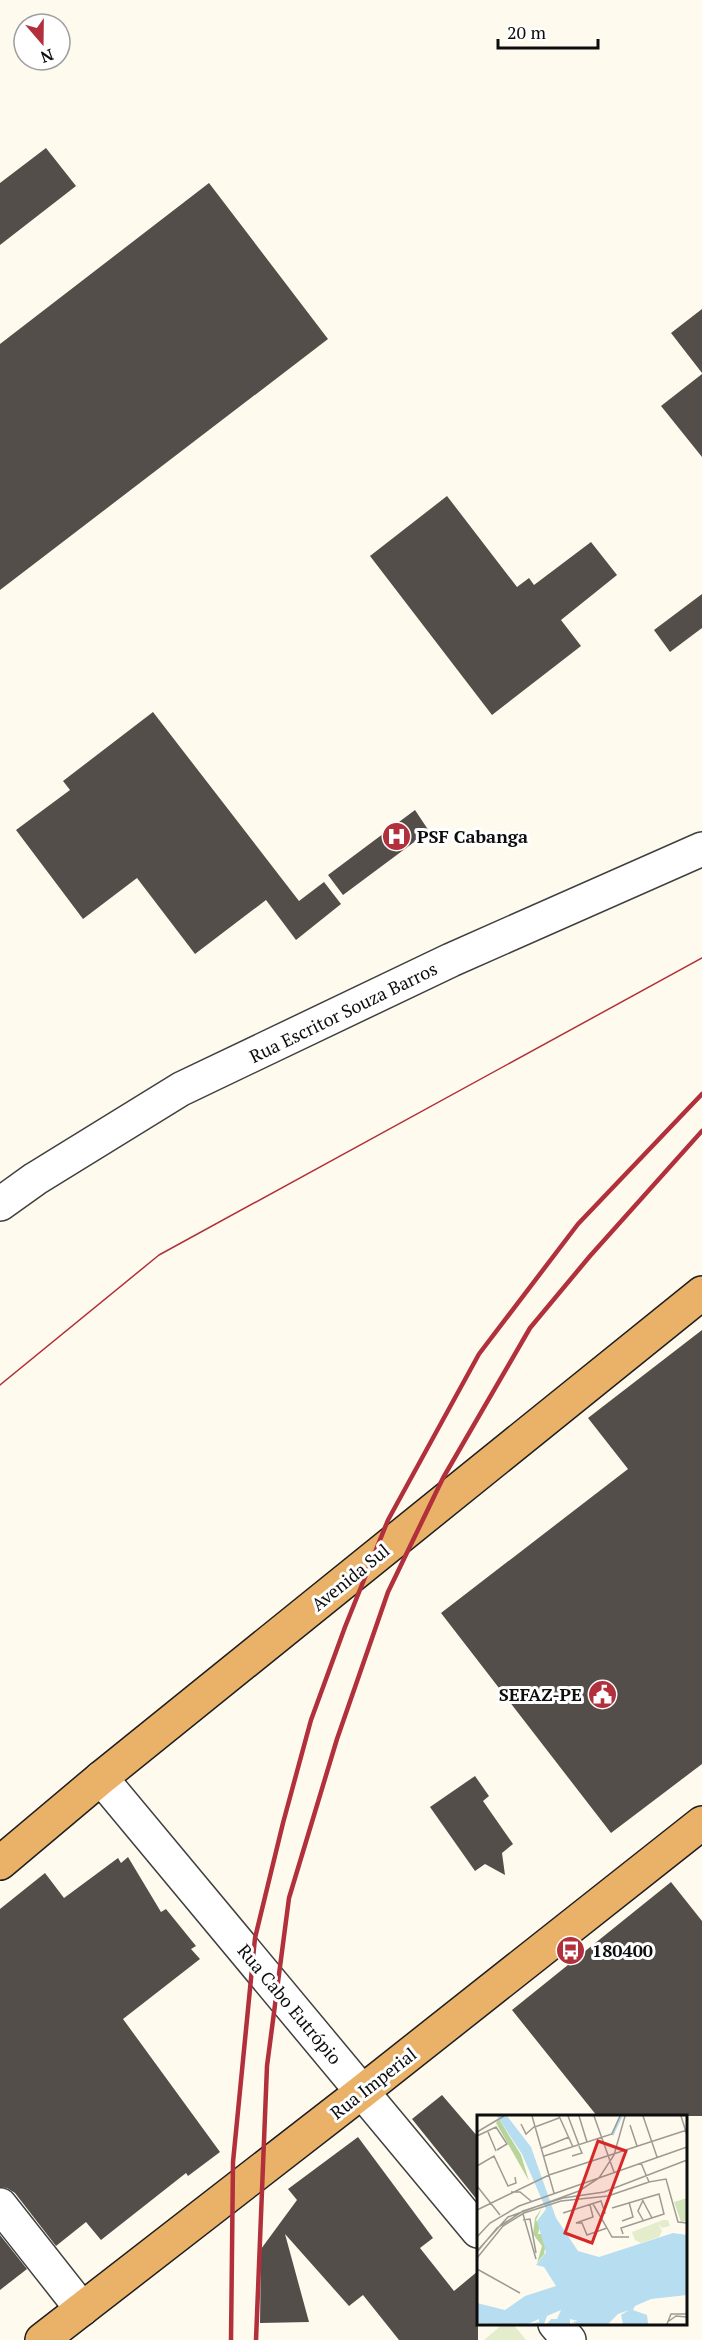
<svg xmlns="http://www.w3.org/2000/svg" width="702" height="2340" font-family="'PT Serif',serif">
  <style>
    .pitch { fill: #e3edcb }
    .building { fill: #544e4a }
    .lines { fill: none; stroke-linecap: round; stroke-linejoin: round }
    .minor-casing { stroke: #404040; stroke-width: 36 }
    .tertiary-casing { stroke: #404040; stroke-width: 36 }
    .trunk-casing { stroke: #1e1e1e; stroke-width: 36 }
    .minor { stroke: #fff; stroke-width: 33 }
    .tertiary { stroke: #fff; stroke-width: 33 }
    .trunk { stroke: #eab268; stroke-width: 33 }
    .tram { stroke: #b1303b; stroke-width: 1.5 }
    .rail { stroke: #b1303b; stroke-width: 4.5 }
    .labels { text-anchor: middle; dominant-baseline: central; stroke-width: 6; stroke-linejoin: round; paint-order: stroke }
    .poi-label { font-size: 18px; font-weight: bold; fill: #0d0d0d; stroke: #fff; text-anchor: start }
    .street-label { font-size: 18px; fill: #0d0d0d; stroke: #fff }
    .inset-river { fill: none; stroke: #b7ddf1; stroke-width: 3 }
    .inset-road { fill: none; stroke: #9e9b94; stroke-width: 1.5 }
    .view { fill: #d62828; fill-opacity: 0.15; stroke: #d62828; stroke-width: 3 }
    .inset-edge { fill: none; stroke: #0d0d0d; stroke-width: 3 }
  </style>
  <rect width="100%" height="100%" fill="#fefaee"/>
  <!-- pitch -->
  <path class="pitch" d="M503 2324H513L526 2340H484Z"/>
  <!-- building -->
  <path class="building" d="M46 148 76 186 0 245V183Z
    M209 183 328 339 0 590V344Z
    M702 309V373L671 333Z
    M702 374V457L661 406Z
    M447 496 517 587 529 578 534 585 591 542 617 575 561 620 581 646 492 715 370 556Z
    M702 594V628L670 652 654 630Z
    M153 712 299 901 324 882 341 904 296 940 266 900 195 954 137 878 83 919 16 830 70 790 63 781Z
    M415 810 429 831 343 895 328 875Z
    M702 1330V1764L611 1833 441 1613 628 1469 588 1418Z
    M475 1776 489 1796 483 1801 513 1844 502 1853 505 1875 485 1864 475 1871 430 1807Z
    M128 1857 161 1912 166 1909 196 1946 191 1949 200 1959 123 2019 220 2152 188 2176 186 2173 101 2240 86 2222 56 2246 15 2193 7 2188 0 2187V1909L45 1873 64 1898 118 1858 121 1863Z
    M671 1882 702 1921V2116H597L512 2010Z
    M442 2095 478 2137V2201L412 2119Z
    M358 2137 433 2238 420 2248 454 2291 478 2271V2340H399L363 2295 349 2306 285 2234 309 2322 260 2323 261 2249 297 2200 288 2189Z
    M0 2235 27 2269 0 2290Z"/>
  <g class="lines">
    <defs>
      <path id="minor" d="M0 1204 35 1179 181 1089 451 960 702 849
        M0 2205 82 2309"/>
      <path id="tertiary" d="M101 1778 478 2231
        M555 2324 569 2340"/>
      <path id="trunk" d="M0 1863 101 1778 702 1293
        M42 2340 363 2091 702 1823"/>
    </defs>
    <!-- minor casing -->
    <use href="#minor" class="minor-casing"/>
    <!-- tertiary casing -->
    <use href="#tertiary" class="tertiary-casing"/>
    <!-- trunk casing -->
    <use href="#trunk" class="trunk-casing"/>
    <!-- minor -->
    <use href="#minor" class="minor"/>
    <!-- tertiary -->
    <use href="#tertiary" class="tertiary"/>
    <!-- trunk -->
    <use href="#trunk" class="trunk"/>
    <!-- tram -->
    <path class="tram" d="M0 1385 159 1255 702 958"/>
    <!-- rail -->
    <path class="rail" d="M231 2340 233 2162 255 1938 283 1823 311 1720 345 1627 388 1520 479 1354 578 1224 702 1094
      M256 2340 267 2066 289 1898 337 1739 388 1592 443 1478 530 1328 590 1256 702 1131"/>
  </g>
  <!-- icons -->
  <defs>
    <symbol id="hospital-disc" viewBox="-11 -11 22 22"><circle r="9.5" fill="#b1303b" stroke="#fff"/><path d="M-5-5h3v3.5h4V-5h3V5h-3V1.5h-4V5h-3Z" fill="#fff"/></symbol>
    <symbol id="civic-disc" viewBox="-11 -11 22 22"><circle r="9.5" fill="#b1303b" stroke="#fff"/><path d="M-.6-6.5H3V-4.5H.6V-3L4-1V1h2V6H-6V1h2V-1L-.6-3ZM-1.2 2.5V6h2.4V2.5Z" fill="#fff"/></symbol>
    <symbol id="bus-disc" viewBox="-11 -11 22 22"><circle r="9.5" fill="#b1303b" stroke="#fff"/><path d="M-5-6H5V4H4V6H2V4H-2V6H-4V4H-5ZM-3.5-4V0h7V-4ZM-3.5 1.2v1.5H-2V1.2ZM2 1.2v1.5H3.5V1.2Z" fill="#fff"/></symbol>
  </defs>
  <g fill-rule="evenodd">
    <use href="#hospital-disc" x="380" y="820" width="33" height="33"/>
    <use href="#civic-disc" x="586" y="1678" width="33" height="33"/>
    <use href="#bus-disc" x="554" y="1934" width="33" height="33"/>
  </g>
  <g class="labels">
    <!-- poi labels -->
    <g class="poi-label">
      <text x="417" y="836">PSF Cabanga</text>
      <text x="582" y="1694" text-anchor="end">SEFAZ-PE</text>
      <text x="592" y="1950">180400</text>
    </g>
    <!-- street labels -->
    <g class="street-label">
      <text transform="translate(343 1012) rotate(-26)">Rua Escritor Souza Barros</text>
      <text transform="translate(350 1577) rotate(-39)">Avenida Sul</text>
      <text transform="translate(290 2004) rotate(50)">Rua Cabo Eutrópio</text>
      <text transform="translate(373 2083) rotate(-38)">Rua Imperial</text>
    </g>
  </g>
  <!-- overview -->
  <g transform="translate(477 2115)">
    <rect width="210" height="210" fill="#fefaee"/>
    <path d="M210 83V106L204 107 197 87Z" fill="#d2e5ba"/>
    <path d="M22 4 44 40 52 66 19 8ZM65 93 59 105 63 111 61 119H67L69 128 67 139 60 148 65 131 56 119 58 103Z" fill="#b7d59b"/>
    <path d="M186 105H191L193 111 185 113 181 109 185 116 182 122 164 128 158 125 155 117Z" fill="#e3edcb"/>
    <path d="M20 1H30L54 32 79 103 101 136 122 142 196 118 210 120V180L174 184 158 191 156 195 170 200 171 209H146L144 200 152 195 141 199 131 209H100L95 207 101 206 93 204V209H99H70L74 204H80L84 195 70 201 67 209H53L62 207V204L51 209 0 208V188L28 195 48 181 79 171 67 152 59 150 69 137 60 106 69 94 45 39Z" fill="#b7ddf1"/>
    <path class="inset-river" d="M135 20 144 1"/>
    <path class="inset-road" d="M55 1 77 78M82 1 96 32M91 1 102 30M102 1 110 27M117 1 137 57M166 1 180 42M204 1 210 20M44 9 49 19 58 11M153 10 160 31M58 12 82 3M0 17 27 1M11 17 19 36M0 21 19 12 30 29 20 35M65 33 92 22M67 41 135 19 143 1M95 41 105 38 102 31M164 48 172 67 189 64 201 107 210 108M0 51 17 41 31 71 39 68 38 62M0 71 23 100M34 77H43L54 86M166 86 175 103M113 90 116 102 99 108H105L110 120 130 113 116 89M135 93 182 79 187 99 144 113 146 119M0 95 72 60 210 15M86 98 124 86 128 98 125 99M46 99 59 144M46 105 53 104 59 138M166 105 161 96 167 83M145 106 156 102 152 87M130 113 135 122H152M0 122 13 108 42 91 210 32M0 136 31 102 102 76 122 63 137 40 148 1M0 137 20 113 46 96 86 83 127 77 210 45M0 143 26 111 47 98 84 86 131 81 172 67M0 154 43 178M192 206 199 201 210 202M190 209 194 199H210"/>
    <path class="view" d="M121 26 149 36 115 128 88 118Z"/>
    <rect width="210" height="210" class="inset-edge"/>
  </g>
  <!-- north arrow -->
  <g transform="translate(42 42) rotate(160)"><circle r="28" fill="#ffffff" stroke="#9e9e9e" stroke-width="1.5"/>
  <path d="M0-4.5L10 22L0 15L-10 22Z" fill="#b1303b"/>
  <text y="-9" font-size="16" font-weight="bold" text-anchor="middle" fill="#0d0d0d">N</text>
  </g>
  <!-- scale -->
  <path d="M498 39v9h100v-9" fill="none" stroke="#0d0d0d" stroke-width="3"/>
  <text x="507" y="39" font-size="18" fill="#0d0d0d" stroke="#ffffff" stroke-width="4.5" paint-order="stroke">20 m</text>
</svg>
